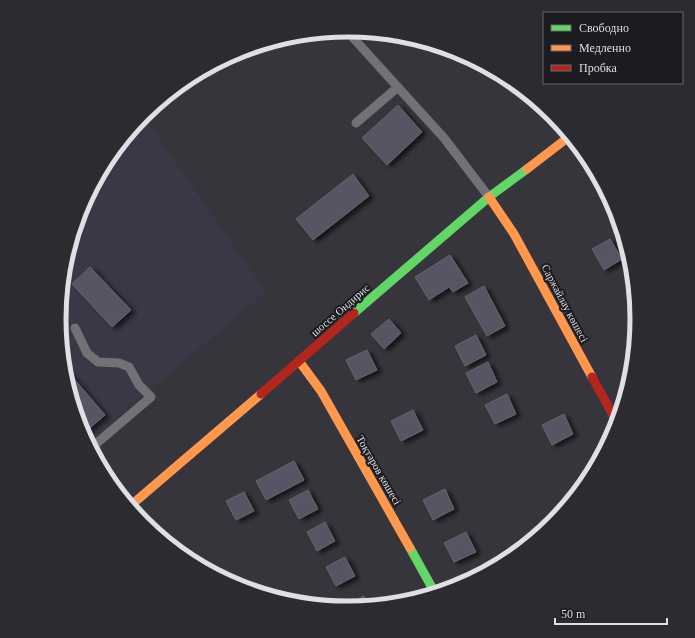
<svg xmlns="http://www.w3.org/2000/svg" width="695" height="638" font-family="Georgia,serif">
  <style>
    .built { fill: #383846 }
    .building { fill: #555464; stroke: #65656a; filter: url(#shadow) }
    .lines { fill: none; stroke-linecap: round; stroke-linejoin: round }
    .lane { stroke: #727276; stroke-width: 9 }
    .fast { stroke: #63d668; stroke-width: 9 }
    .slow { stroke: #ff974d; stroke-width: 9 }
    .jam { stroke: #b3261e; stroke-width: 9 }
    .labels { text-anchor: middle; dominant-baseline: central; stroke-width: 4; stroke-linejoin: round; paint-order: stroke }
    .street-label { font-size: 11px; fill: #dfdfe6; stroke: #1b1b20 }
    .rim { fill: none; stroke: #dfdfe6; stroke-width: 5 }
  </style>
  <defs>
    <filter id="shadow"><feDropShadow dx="4.5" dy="2.5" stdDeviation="2" flood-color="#0009"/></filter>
  </defs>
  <rect width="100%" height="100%" fill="#35353b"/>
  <!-- built -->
  <path class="built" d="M143 115 266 292 88 443 80 429 64 375 59 319 64 262 81 208 107 158Z"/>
  <!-- building -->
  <path class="building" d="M398 105 422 132 387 165 362 138Z
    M353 174 369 196 313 240 296 219Z
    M610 239 622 259 604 270 592 249Z
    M450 255 468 283 453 292 449 287 429 300 415 277Z
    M90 267 131 310 112 327 72 284Z
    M484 286 505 326 487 336 465 297Z
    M389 319 401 333 384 349 371 334Z
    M476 335 486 355 465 366 455 346Z
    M367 350 377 370 356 380 346 360Z
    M488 362 497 382 476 393 466 373Z
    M63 366 105 415 83 434 80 429 64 375Z
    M507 394 516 414 495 424 485 405Z
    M413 410 423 430 401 441 391 421Z
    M564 414 573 434 552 445 542 425Z
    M294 461 304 480 266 500 256 481Z
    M589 478 588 480 583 486 581 482Z
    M445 489 454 509 433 520 423 500Z
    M308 490 318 509 299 519 289 500Z
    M244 492 254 511 236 520 226 501Z
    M325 522 335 541 317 551 307 532Z
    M466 532 476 552 454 562 444 543Z
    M345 557 355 576 336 586 326 567Z
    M364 596 369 606 346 608 345 605Z"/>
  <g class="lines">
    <!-- lane -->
    <path class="lane" d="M346 30 444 138 489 197
      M356 123 398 87
      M75 328 87 353 98 362 119 363 129 367 139 385 151 397 91 448"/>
    <!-- fast -->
    <path class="fast" d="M354 313 489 197 527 169
      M410 548 435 593"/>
    <!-- slow -->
    <path class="slow" d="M527 169 570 136
      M489 197 514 234 592 377
      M299 361 321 391 410 548
      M129 507 261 394"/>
    <!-- jam -->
    <path class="jam" d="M592 377 617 422
      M261 394 354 313"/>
  </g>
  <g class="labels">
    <!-- street labels -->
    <g class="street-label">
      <text transform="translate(565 303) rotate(62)">Саржайлау көшесі</text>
      <text transform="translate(340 310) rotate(-41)">шоссе Ондирис</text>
      <text transform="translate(379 470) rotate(60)">Тоқтаров көшесі</text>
    </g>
  </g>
  <!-- crop -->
  <path d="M0 0H695V638H0ZM66 319a282 282 0 1 1 564 0a282 282 0 1 1-564 0Z" fill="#2b2b30" fill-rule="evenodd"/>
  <path class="rim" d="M66 319a282 282 0 1 1 564 0a282 282 0 1 1-564 0Z"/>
  <!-- legend -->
  <rect x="543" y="12" width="140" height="72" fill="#1b1b20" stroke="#69696f"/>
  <rect x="551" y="25" width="20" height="6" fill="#63d668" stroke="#69696f"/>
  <text x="579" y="32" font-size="12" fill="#dfdfe6">Свободно</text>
  <rect x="551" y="45" width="20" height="6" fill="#ff974d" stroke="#69696f"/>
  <text x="579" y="52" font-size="12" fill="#dfdfe6">Медленно</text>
  <rect x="551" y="65" width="20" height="6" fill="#b3261e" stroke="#69696f"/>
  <text x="579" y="72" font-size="12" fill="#dfdfe6">Пробка</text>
  <!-- scale -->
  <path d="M555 618v6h112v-6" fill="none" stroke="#dfdfe6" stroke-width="2"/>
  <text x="561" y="618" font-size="12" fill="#dfdfe6" stroke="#1b1b20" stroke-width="3" paint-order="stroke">50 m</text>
</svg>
